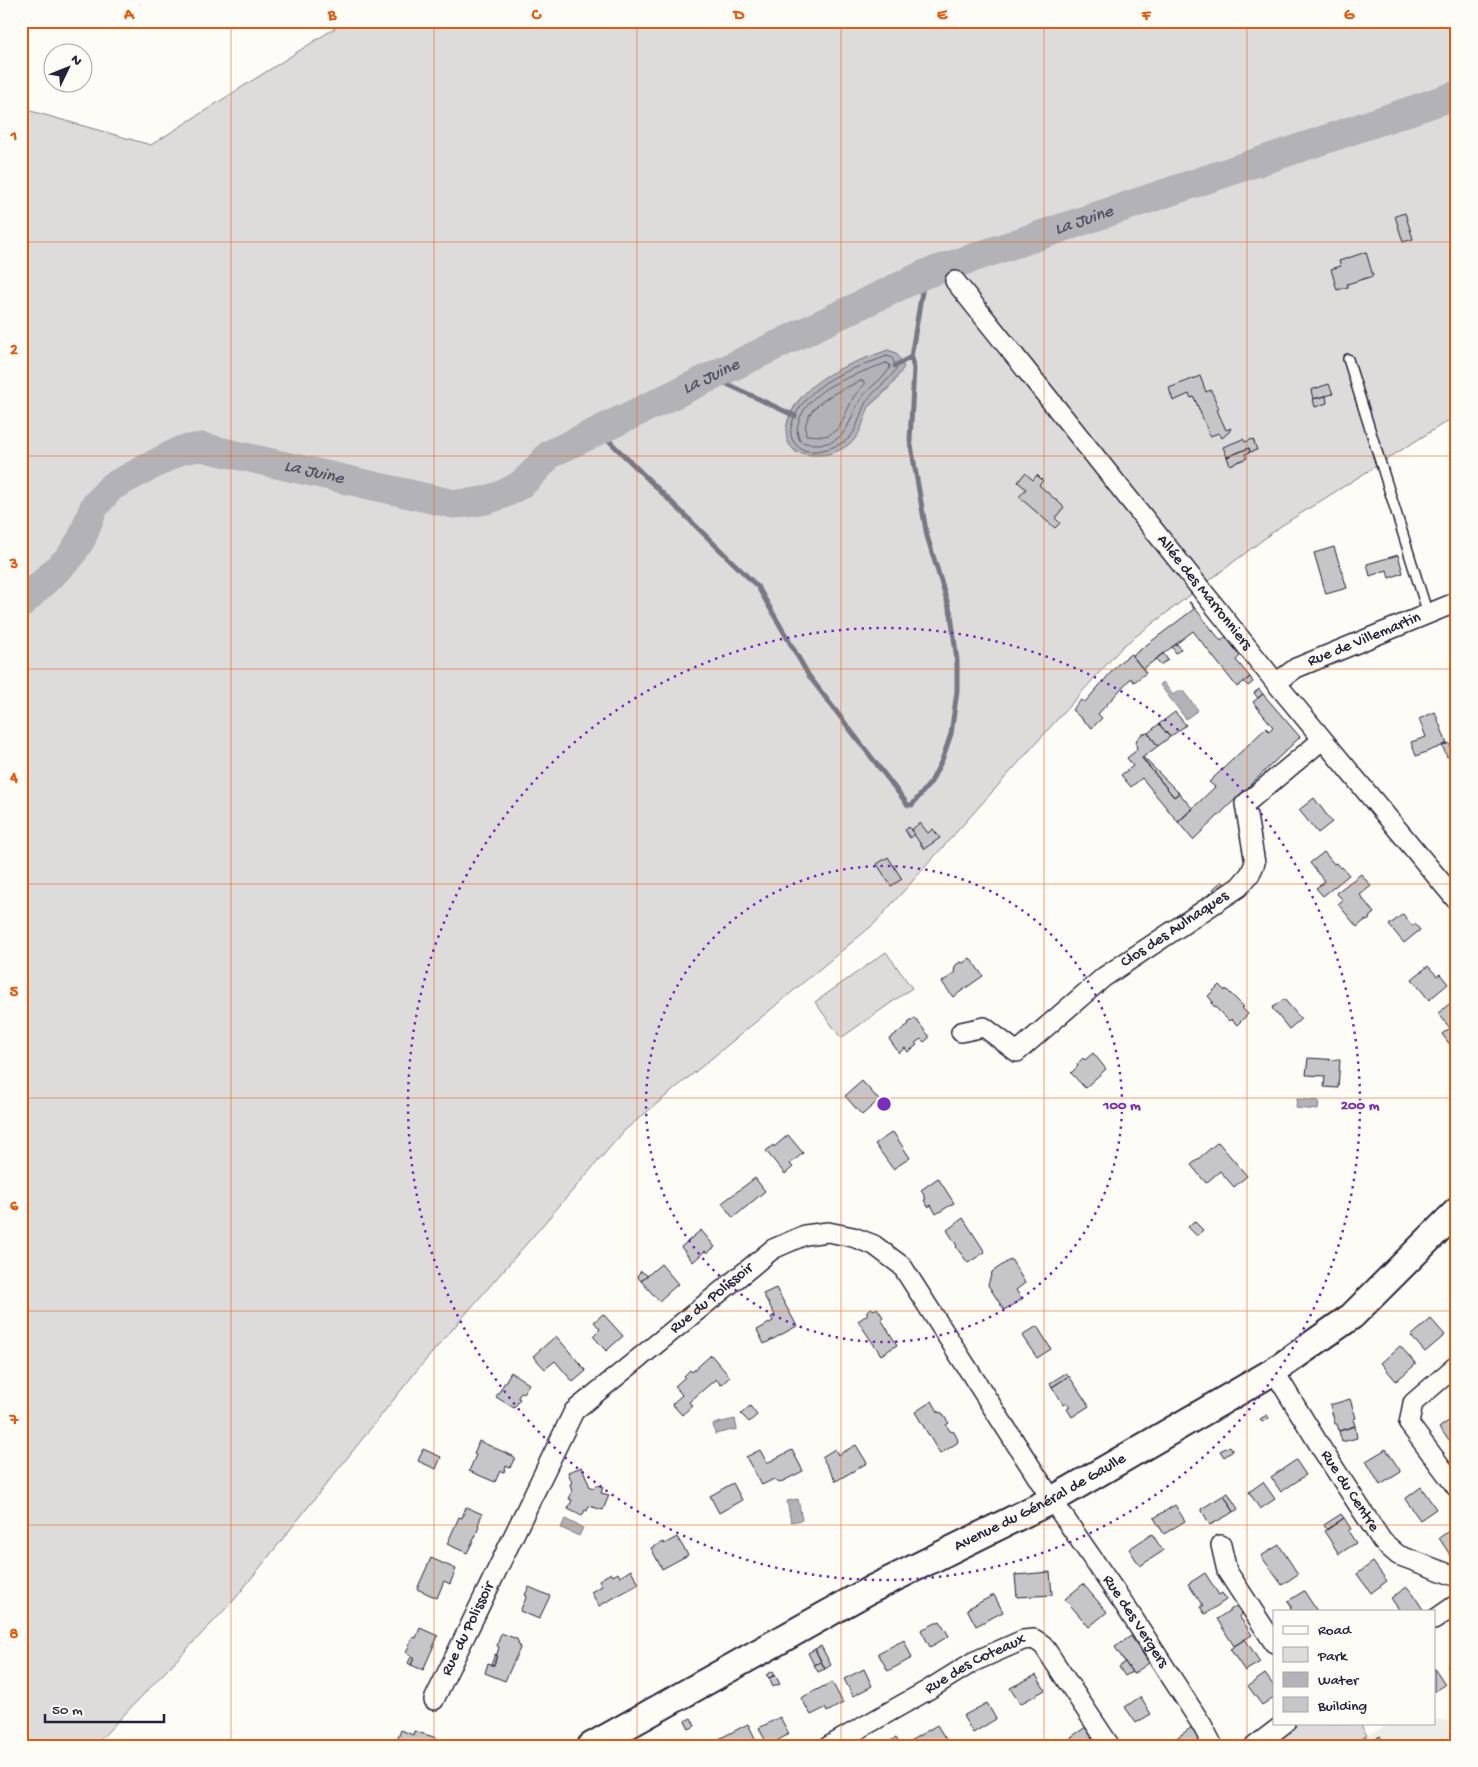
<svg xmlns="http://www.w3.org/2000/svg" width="1478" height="1767" font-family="'Gochi Hand',sans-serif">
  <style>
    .built { fill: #ecece9 }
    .green { fill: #dddcdb; stroke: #807f8b; fill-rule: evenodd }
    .water { fill: #b2b2b7; stroke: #787885 }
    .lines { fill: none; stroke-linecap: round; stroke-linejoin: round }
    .shore { stroke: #5c5c6d; stroke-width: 1 }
    .stream { stroke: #787885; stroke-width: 5 }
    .river { stroke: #b2b2b7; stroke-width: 29 }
    .building { fill: #c6c6c8; stroke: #22223b }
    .lane-casing { stroke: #22223b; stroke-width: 12 }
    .street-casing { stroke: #22223b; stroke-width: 22 }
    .secondary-casing { stroke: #22223b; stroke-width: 30 }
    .lane { stroke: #fdfcf7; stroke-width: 9 }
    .street { stroke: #fdfcf7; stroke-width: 19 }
    .secondary { stroke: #fdfcf7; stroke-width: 26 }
    .grid { fill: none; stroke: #e8590c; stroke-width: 1; stroke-opacity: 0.55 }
    .ring { fill: none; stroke: #7b2cbf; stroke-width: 2.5; stroke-dasharray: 2.5 5 }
    .labels { text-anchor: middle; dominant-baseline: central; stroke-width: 5; stroke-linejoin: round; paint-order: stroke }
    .street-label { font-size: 16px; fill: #22223b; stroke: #fdfcf7 }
    .water-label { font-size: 18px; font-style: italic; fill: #545466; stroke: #fdfcf7 }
    .centre { fill: #7b2cbf; stroke: #fdfcf7; stroke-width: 2.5 }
    .ring-label { font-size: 15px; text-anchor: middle; font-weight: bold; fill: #7b2cbf; stroke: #fdfcf7; stroke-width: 5; stroke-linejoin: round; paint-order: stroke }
    .neatline { fill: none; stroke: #e8590c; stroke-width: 2 }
    .grid-label { font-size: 16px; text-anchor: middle; font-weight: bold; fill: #e8590c }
  </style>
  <rect width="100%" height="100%" fill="#fdfcf7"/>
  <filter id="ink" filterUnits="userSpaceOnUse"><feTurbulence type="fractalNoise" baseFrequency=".02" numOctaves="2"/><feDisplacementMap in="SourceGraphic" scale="10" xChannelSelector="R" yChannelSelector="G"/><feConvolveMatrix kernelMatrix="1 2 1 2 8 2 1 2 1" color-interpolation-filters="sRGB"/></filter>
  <g filter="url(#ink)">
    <!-- built -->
    <path class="built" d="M1457 1718V1746H1351L1367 1735 1394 1723H1434V1719L1448 1721Z"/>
    <!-- green -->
    <path class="green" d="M346 21H1457V415L1281 526 1123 646 874 924 625 1130 418 1369 234 1600 94 1746H21V111L27 110 151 145ZM888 350 896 353 900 362C899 368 898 376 895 381 875 408 825 434 797 453 789 446 787 440 787 430 786 419 792 410 798 401 822 372 854 363 888 350Z
      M886 952 912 988 841 1038 815 1002Z
      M1301 1723H1359L1367 1735 1351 1746H1266Z"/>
    <!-- water -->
    <path class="water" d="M888 350 896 353 904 367C898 376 893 383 885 391 881 395 875 399 871 404 864 414 863 432 853 441 843 450 831 455 819 455 764 457 789 403 816 383 836 367 865 359 888 350Z
      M1163 682 1173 695 1178 691H1183L1198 710 1186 719 1160 685Z
      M1297 1099 1319 1101 1318 1110 1296 1108Z
      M735 1419 737 1429 715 1434 713 1424Z
      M798 1499 802 1520 791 1522 787 1501Z
      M565 1519 583 1528 579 1536 561 1528Z"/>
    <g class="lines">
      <!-- shore -->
      <path class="shore" d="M887 356 892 358 897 368C889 381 874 390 866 402 860 413 858 428 850 437 840 447 808 458 797 446 779 429 804 399 818 388 837 372 865 365 887 356Z
        M886 363 889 364 890 368C883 379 871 386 863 396 848 415 851 443 819 444 812 444 806 444 800 441 789 420 814 394 832 385 849 376 868 370 886 363Z
        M861 381 864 382V385L854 396 839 428 829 435 823 436 806 435C800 406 840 390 861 381Z"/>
      <!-- stream -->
      <path class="stream" d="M895 366 911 357
        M710 376 795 416
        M599 431 758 587 809 676 908 805H912L931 782 942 760 951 734 957 691V661L951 614 927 536 910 440 914 369 911 357 925 274"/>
      <!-- river -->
      <path class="river" id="s1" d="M21 604 70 557 82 538 94 507 111 487 181 450 201 447 454 504C479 503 498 499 520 485 531 477 541 464 550 454L925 274 1457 95"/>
    </g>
    <!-- building -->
    <path class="building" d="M1405 213 1413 239 1403 242 1395 216Z
      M1366 252 1373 276 1347 284 1348 287 1337 290 1331 269 1341 266 1339 261Z
      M1200 376 1206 392 1211 390 1219 409 1217 410 1226 430 1231 428 1229 432 1222 438 1219 433 1210 436 1194 397 1191 398 1189 394 1173 401 1169 388Z
      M1329 384 1333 394 1313 399 1311 390Z
      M1326 396 1327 403 1315 407 1313 399Z
      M1243 439 1245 442 1253 439 1257 450 1250 452 1249 448 1227 457 1223 447Z
      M1249 448 1250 452 1245 454 1247 458 1230 465 1227 457Z
      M1025 473 1033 480 1037 475 1043 481 1039 485 1064 507 1055 518 1060 523 1055 528 1019 497 1026 489 1018 482Z
      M1334 547 1347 588 1326 594 1314 553Z
      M1398 555 1403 573 1389 578 1387 570 1370 576 1367 564Z
      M1189 602H1190L1221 641 1226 637 1240 656 1236 660 1250 677 1237 687 1193 631 1143 669 1132 656 1194 609Z
      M1177 644 1181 649 1176 653 1172 647Z
      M1163 653 1168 660 1160 665 1156 659Z
      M1131 654 1146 673 1134 682 1131 678 1098 714 1102 718 1092 728 1072 710 1081 700 1085 702 1120 662Z
      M1457 658V672L1452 660Z
      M1250 677 1253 682 1248 686 1244 682Z
      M1259 689 1263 694 1258 698 1254 693Z
      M1263 694 1300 737 1193 840 1178 822 1215 787 1209 782 1266 728 1269 731 1273 727 1253 702Z
      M1175 712 1186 725 1170 737 1159 724Z
      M1435 712 1447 744 1416 756 1411 742 1426 737 1419 719Z
      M1159 724 1170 737 1158 746 1148 733Z
      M1148 733 1158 746 1142 758 1174 797 1179 793 1193 809 1178 822 1142 778 1131 787 1121 775 1133 766 1127 758 1137 750 1136 744 1137 739 1142 734Z
      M1449 743 1454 754 1447 757 1442 745Z
      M1142 758H1144L1179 793 1174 797Z
      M1314 798 1332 822 1318 833 1299 810Z
      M920 823 928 833 933 829 940 838 924 849 911 830Z
      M909 827 914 835 910 838 905 830Z
      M1324 852 1334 864 1336 863 1340 868 1342 867 1349 875 1323 896 1316 888 1325 882 1310 863Z
      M888 857 902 879 891 886 877 864Z
      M1361 874 1371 886 1360 895 1374 913 1370 916 1369 920 1364 921 1357 927 1338 904 1343 900 1336 893Z
      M1222 881 1226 886 1217 894 1213 889Z
      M1403 914 1412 926 1415 924 1420 930 1404 943 1389 925Z
      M970 958 983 976 953 997 942 982 956 972 954 970 956 965 960 962 963 963Z
      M1428 966 1437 976 1440 974 1448 984 1429 1000 1412 979Z
      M1219 985 1225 991 1226 989 1244 1007 1242 1008 1248 1014 1237 1025 1231 1019 1229 1021 1211 1003 1213 1002 1208 996Z
      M1284 999 1301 1019 1289 1029 1272 1008Z
      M1453 1001 1457 1005V1042L1451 1046 1442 1034 1450 1028 1438 1013Z
      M915 1018 929 1036V1038L924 1042 921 1039 915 1043 917 1045 908 1052 905 1048 899 1053 889 1039 909 1024 908 1023Z
      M1093 1053 1106 1069 1085 1088 1071 1073 1078 1066 1077 1064 1083 1058 1085 1060Z
      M1308 1058 1340 1060 1338 1088 1324 1087 1325 1076 1306 1075Z
      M862 1081 879 1100 862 1115 845 1096Z
      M1457 1087V1100L1450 1092Z
      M893 1132 910 1158 893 1169 875 1144Z
      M788 1135 803 1153 790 1164 793 1167 785 1174 766 1151 773 1145 774 1147Z
      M1218 1142 1247 1176 1234 1187 1220 1171 1206 1183 1191 1165Z
      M755 1178 765 1191 733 1218 722 1203Z
      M938 1178 954 1203 936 1214 931 1205 928 1207 924 1200 926 1199 921 1190Z
      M963 1218 985 1252 968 1263 956 1247 957 1246 947 1230Z
      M1194 1221 1203 1230 1197 1236 1188 1227Z
      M701 1230 715 1247 707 1253 705 1251 693 1262 681 1247Z
      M1011 1259 1025 1283 1016 1290 1022 1299 1004 1310 988 1285 992 1272Z
      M661 1264 678 1284 659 1301 641 1281Z
      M641 1271 648 1276 641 1281 637 1276Z
      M776 1288 797 1326 764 1344 757 1330 773 1321 771 1317 775 1315 763 1294Z
      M1457 1293V1304L1451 1297Z
      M871 1308 874 1310 877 1308 883 1317 881 1319 897 1345 881 1355 858 1321 867 1315V1311Z
      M603 1314 623 1336 606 1351 593 1336 600 1329 594 1322Z
      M1431 1319 1445 1335 1425 1352 1411 1336Z
      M1037 1326 1051 1349 1037 1358 1022 1336Z
      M556 1336 586 1371 573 1382 555 1361 545 1369 533 1356Z
      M1400 1346 1416 1364 1396 1381 1381 1363Z
      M711 1355 730 1377 721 1385 716 1379 689 1402 692 1406 682 1415 672 1404 682 1395 675 1386 685 1377 684 1376 690 1370 692 1372Z
      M511 1372 529 1384 523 1393 521 1392 518 1398 520 1399 514 1408 496 1397Z
      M1066 1373 1069 1376 1052 1387 1050 1383Z
      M1069 1376 1089 1406 1072 1417 1067 1409 1070 1407 1067 1403 1064 1405 1052 1387Z
      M1350 1399 1356 1418 1353 1419 1355 1426 1339 1431 1337 1424H1335L1330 1405Z
      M932 1401 939 1413 941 1412 949 1423 946 1425 950 1431 954 1432 958 1440 957 1443 940 1454 915 1412Z
      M750 1406 757 1415 749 1422 741 1414Z
      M1267 1415 1269 1418 1262 1422 1260 1419Z
      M1455 1416 1457 1418V1449L1439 1428Z
      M1355 1426 1357 1438 1342 1442 1339 1431Z
      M479 1441 515 1457 510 1468 506 1466 504 1472 500 1471 495 1482 469 1471 476 1455 474 1454Z
      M856 1445 867 1463 836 1481 822 1457 835 1449 838 1455Z
      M1230 1446 1233 1451 1224 1457 1220 1451Z
      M423 1449 441 1457 436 1469 418 1461Z
      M1386 1449 1401 1472 1380 1485 1366 1461Z
      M760 1450 767 1463 792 1450 803 1471 779 1483 774 1479 762 1485 746 1457Z
      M1296 1460 1306 1475 1281 1492 1271 1477Z
      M582 1467 590 1487 594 1488 596 1485 603 1487 601 1493 609 1495 603 1510 589 1506 587 1511 585 1510 582 1516 568 1509 572 1500 569 1499 572 1492 570 1484 572 1483 568 1472Z
      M1263 1482 1275 1499 1260 1509 1249 1492Z
      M733 1483 742 1500 719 1513 710 1496Z
      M1421 1487 1436 1509 1420 1520 1405 1499Z
      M1228 1493 1238 1509 1234 1512 1224 1495Z
      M1224 1495 1234 1512 1210 1525 1201 1509Z
      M1175 1505 1185 1521 1164 1534 1154 1518Z
      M466 1507 482 1514 478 1525 479 1526 476 1535 467 1553 447 1544 459 1517 462 1518Z
      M1341 1514 1344 1518 1327 1530 1324 1525Z
      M1344 1518 1351 1529 1348 1531 1356 1543 1339 1554 1324 1531Z
      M1457 1525V1561L1455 1562 1439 1538Z
      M1152 1534 1163 1551 1140 1566 1129 1549Z
      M677 1537 688 1555 662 1569 651 1548 663 1542 664 1544Z
      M1279 1545 1298 1574 1282 1585 1261 1556Z
      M431 1558 456 1569 450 1584 444 1581 437 1598 417 1589Z
      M1373 1562 1387 1581 1371 1593 1357 1574Z
      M631 1570 639 1584 599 1606 591 1592 602 1586 599 1580 611 1573 613 1576 618 1573 620 1577Z
      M1050 1572 1052 1595 1017 1597 1015 1575Z
      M1205 1573 1219 1595 1222 1593 1226 1600 1205 1614 1200 1607 1203 1606 1188 1584Z
      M1083 1584 1107 1612 1089 1627 1065 1599Z
      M529 1587 550 1596 539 1619 520 1611 527 1596 525 1595Z
      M1407 1587 1413 1594 1424 1611H1400L1391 1598Z
      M1304 1591 1317 1611H1292L1290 1608 1292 1607 1288 1601Z
      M994 1595 1003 1612 976 1626 967 1609Z
      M1236 1606 1242 1614 1239 1616 1252 1635 1234 1646 1217 1619Z
      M940 1621 949 1636 930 1647 921 1630Z
      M420 1628 438 1636 423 1670 411 1665 414 1658 406 1652 413 1637 416 1638Z
      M501 1633 517 1639 520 1648 505 1681 485 1673 488 1663 494 1665 499 1647 497 1646Z
      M1131 1636 1149 1663 1133 1674 1115 1647Z
      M1245 1639 1260 1662 1245 1671 1230 1649Z
      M904 1640 912 1658 888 1671 878 1653Z
      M821 1646 831 1665 825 1669 815 1649Z
      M815 1649 821 1662 814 1665 808 1653Z
      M495 1654 497 1655 494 1665H491Z
      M411 1657 414 1658 411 1665 408 1663Z
      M1457 1659V1681L1447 1666Z
      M821 1662 825 1669 818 1672 814 1665Z
      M1125 1662 1132 1672 1125 1676 1119 1667Z
      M1434 1668 1445 1685 1434 1692Z
      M864 1669 872 1686 853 1696 844 1679Z
      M773 1671 775 1675 769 1678 766 1675Z
      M1265 1674 1274 1686V1697L1262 1705 1248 1686Z
      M775 1675 780 1684 773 1687 769 1678Z
      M1036 1675 1045 1690 1020 1704 1010 1688Z
      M832 1682 843 1703 827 1712 825 1708 811 1715 801 1698Z
      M1140 1697 1151 1714 1136 1723 1125 1707Z
      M987 1703 996 1719 973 1733 963 1716Z
      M780 1717 789 1734 768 1746 759 1728Z
      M691 1718 695 1726 689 1729 685 1721Z
      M748 1724 759 1746H715L713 1742Z
      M937 1725 950 1746H913L910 1741Z
      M1086 1727 1098 1746H1076L1071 1737Z
      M1192 1727 1204 1745 1165 1746Z
      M401 1730 413 1735 414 1731 437 1738 434 1746H395Z
      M1380 1736 1386 1746H1352L1366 1737 1369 1743Z
      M896 1738 901 1746H881Z
      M1457 1738V1746H1447V1745Z"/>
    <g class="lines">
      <defs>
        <path id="lane" d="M1348 359 1428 614"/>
        <g id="street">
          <path id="s2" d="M955 281 1276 683 1457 901"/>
          <path id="s3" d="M1276 683 1296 668 1457 602"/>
          <path id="s4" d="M961 1032 984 1027 1017 1052 1104 977 1239 887 1250 874 1255 863 1245 804 1322 740"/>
          <path d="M1457 1365 1413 1403 1409 1424 1457 1488"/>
          <path id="s5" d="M1274 1371 1323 1451 1382 1541 1398 1555 1457 1577"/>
          <path d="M1221 1545 1227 1571 1274 1643"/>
          <path d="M1434 1620 1457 1604"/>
          <path id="s6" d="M434 1700 574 1411 773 1249 805 1235 828 1232 853 1237 874 1245 902 1266 1052 1500 1124 1604 1202 1725 1213 1746"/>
          <path id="s7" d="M829 1746 928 1690 973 1662 1023 1640 1034 1639 1043 1645 1110 1746"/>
          <path d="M1255 1746 1285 1723"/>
        </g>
        <g id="secondary">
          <path id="s8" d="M591 1746 870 1590 1052 1500 1274 1371 1352 1316 1457 1211"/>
        </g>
      </defs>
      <!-- lane casing -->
      <use href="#lane" class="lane-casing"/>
      <!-- street casing -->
      <use href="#street" class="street-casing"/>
      <!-- secondary casing -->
      <use href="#secondary" class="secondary-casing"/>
      <!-- lane -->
      <use href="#lane" class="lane"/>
      <!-- street -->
      <use href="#street" class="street"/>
      <!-- secondary -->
      <use href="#secondary" class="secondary"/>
    </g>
  </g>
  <!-- grid -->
  <path class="grid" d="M231 21V1746M434 21V1746M637 21V1746M841 21V1746M1044 21V1746M1247 21V1746M21 242H1457M21 456H1457M21 669H1457M21 884H1457M21 1098H1457M21 1311H1457M21 1525H1457"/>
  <!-- distance rings -->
  <g class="ring">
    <circle cx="884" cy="1104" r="238"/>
    <circle cx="884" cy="1104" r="476"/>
  </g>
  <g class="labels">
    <!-- street labels -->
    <g class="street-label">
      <text stroke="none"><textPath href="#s2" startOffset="399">Allée des Marronniers</textPath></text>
      <text stroke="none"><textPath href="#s3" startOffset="99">Rue de Villemartin</textPath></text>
      <text stroke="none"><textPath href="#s4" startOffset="265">Clos des Aulnaques</textPath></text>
      <text stroke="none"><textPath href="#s6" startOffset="499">Rue du Polissoir</textPath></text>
      <text stroke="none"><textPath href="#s5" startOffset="142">Rue du Centre</textPath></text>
      <text stroke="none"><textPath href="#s8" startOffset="511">Avenue du Général de Gaulle</textPath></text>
      <text stroke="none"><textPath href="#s6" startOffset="1144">Rue des Vergers</textPath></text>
      <text stroke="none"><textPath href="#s6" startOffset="79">Rue du Polissoir</textPath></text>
      <text stroke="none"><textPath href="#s7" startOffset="168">Rue des Coteaux</textPath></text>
    </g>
    <!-- water labels -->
    <g class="water-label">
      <text stroke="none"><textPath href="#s1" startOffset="1205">La Juine</textPath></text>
      <text stroke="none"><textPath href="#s1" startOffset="800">La Juine</textPath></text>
      <text stroke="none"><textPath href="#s1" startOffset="365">La Juine</textPath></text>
    </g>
  </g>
  <circle cx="884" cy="1104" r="8" class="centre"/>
  <g class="ring-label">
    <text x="1122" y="1109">100 m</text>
    <text x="1360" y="1109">200 m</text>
  </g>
  <!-- margin -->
  <rect width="1478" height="1767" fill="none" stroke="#fdfcf7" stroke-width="55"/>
  <!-- legend -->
  <rect x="1273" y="1610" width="162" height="115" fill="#fdfcf7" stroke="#a5a5ac"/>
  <rect x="1283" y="1626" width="25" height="8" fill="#fdfcf7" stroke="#a5a5ac"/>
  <text x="1318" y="1634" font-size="15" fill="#22223b">Road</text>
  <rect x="1283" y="1647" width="25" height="15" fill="#dddcdb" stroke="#a5a5ac"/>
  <text x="1318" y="1660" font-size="15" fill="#22223b">Park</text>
  <rect x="1283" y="1672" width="25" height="15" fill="#b2b2b7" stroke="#a5a5ac"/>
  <text x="1318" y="1684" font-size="15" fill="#22223b">Water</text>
  <rect x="1283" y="1697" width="25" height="15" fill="#c6c6c8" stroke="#a5a5ac"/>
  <text x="1318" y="1710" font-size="15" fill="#22223b">Building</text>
  <!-- north arrow -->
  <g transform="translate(68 68) rotate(47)"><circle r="24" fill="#fdfcf7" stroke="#a5a5ac"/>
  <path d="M0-4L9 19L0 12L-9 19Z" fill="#22223b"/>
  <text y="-8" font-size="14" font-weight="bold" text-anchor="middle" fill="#22223b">N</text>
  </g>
  <!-- scale -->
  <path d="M45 1714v8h119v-8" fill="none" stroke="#22223b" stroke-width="2.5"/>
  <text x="52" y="1714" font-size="15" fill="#22223b" stroke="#fdfcf7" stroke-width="4" paint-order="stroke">50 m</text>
  <rect x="28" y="28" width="1422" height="1712" class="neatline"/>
  <g class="grid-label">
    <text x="129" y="19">A</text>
    <text x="332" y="19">B</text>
    <text x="536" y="19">C</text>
    <text x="739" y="19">D</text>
    <text x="942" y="19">E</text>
    <text x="1146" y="19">F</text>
    <text x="1349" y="19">G</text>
    <text x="14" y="140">1</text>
    <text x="14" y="354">2</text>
    <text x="14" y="568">3</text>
    <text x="14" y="782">4</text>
    <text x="14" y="996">5</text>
    <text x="14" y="1210">6</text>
    <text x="14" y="1424">7</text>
    <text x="14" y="1638">8</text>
  </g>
</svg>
